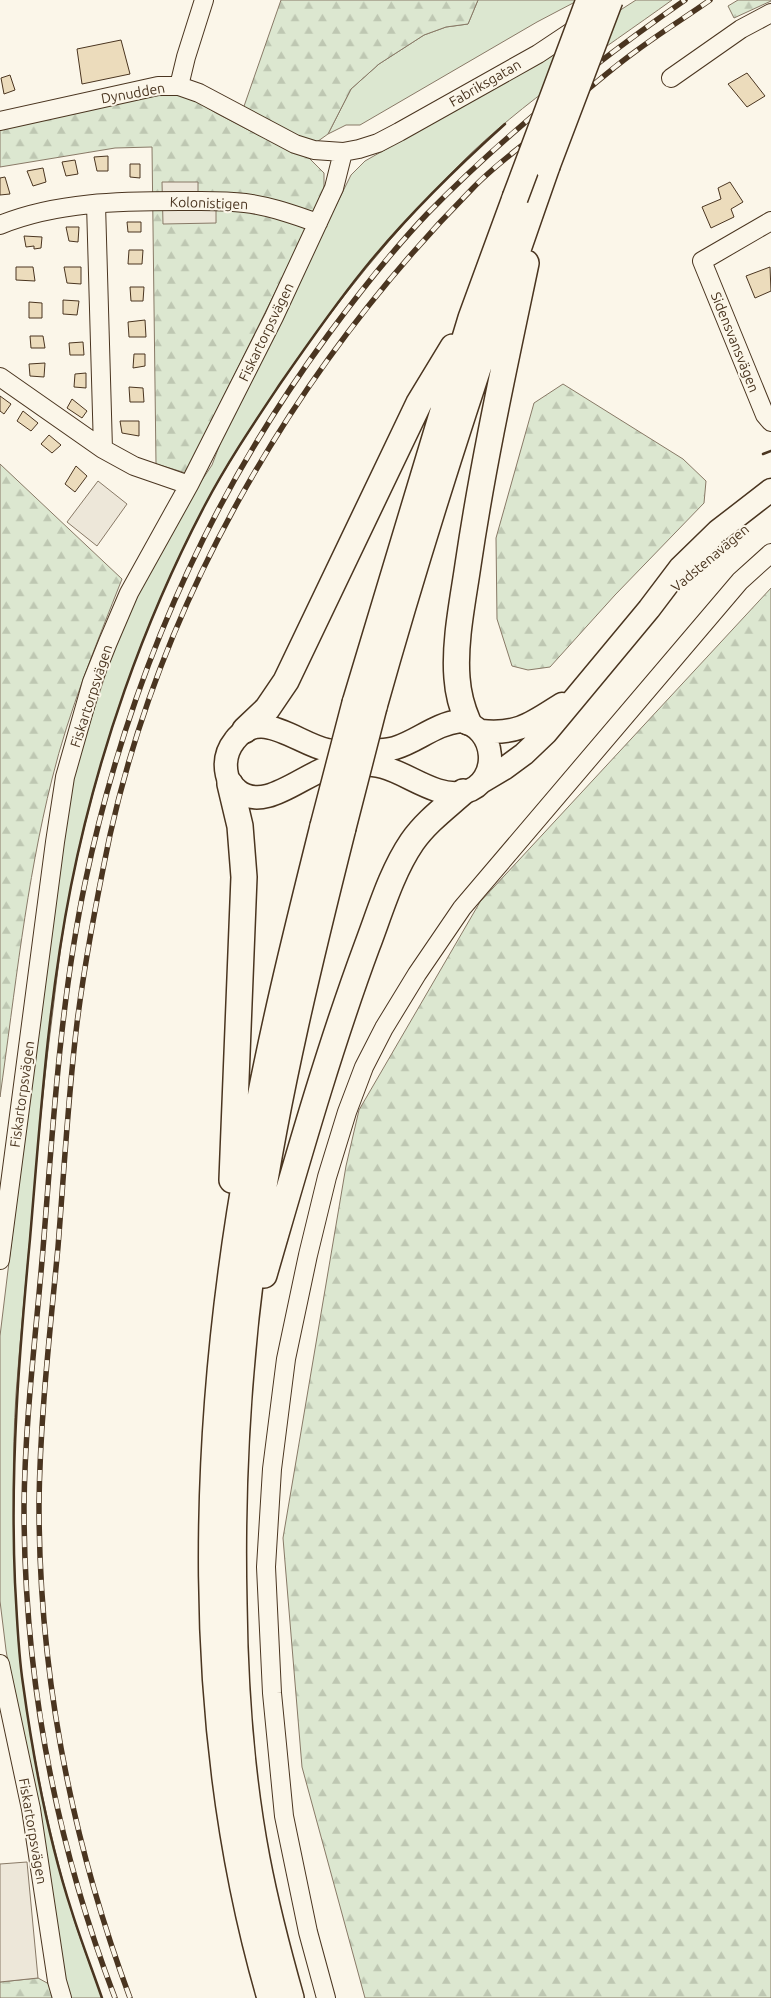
<svg xmlns="http://www.w3.org/2000/svg" width="771" height="1998" font-family="Ubuntu,sans-serif">
  <style>
    .green { fill: #dce7d0; stroke: #887966 }
    .forest { fill: url(#forest-firs); stroke: #887966 }
    .parking { fill: #ede7d9; stroke: #887966 }
    .building { fill: #ecdcbc; stroke: #4a3520 }
    .lines { fill: none; stroke-linecap: round; stroke-linejoin: round }
    .minor-casing { stroke: #4a3520; stroke-width: 20 }
    .major-casing { stroke: #4a3520; stroke-width: 25 }
    .highway-casing { stroke: #4a3520; stroke-width: 28 }
    .minor { stroke: #fbf6e9; stroke-width: 18 }
    .major { stroke: #fbf6e9; stroke-width: 22 }
    .highway { stroke: #fbf6e9; stroke-width: 25 }
    .rail-casing { stroke: #4a3520; stroke-width: 5.5 }
    .rail { stroke: #fbf6e9; stroke-width: 4; stroke-dasharray: 11; stroke-linecap: butt }
    .highway-bridge-casing { stroke: #4a3520; stroke-width: 28; stroke-linecap: butt }
    .highway-bridge { stroke: #fbf6e9; stroke-width: 25 }
    .wall { stroke: #4a3520; stroke-width: 2.5 }
    .labels { text-anchor: middle; dominant-baseline: central; stroke-width: 4; stroke-linejoin: round; paint-order: stroke }
    .street-label { font-size: 14px; fill: #4a3520; stroke: #fbf6e9 }
  </style>
  <defs>
    <pattern id="forest-firs" width="22" height="20" patternUnits="userSpaceOnUse" patternTransform="scale(1.25)"><rect width="22" height="20" fill="#dce7d0"/><path d="M5 1l3.5 6h-7zM16 11l3.5 6h-7z" fill="#bec7b2"/></pattern>
  </defs>
  <rect width="100%" height="100%" fill="#fbf6e9"/>
  <!-- green -->
  <path class="green" d="M478 0H576L575 2 537 22 360 125H346L328 134 351 89 379 64 424 35 446 27 468 24Z
    M636 0H672C600 52 523 101 460 164 394 231 335 303 283 380 256 420 229 461 206 503 143 621 99 752 72 882 62 929 57 978 51 1026 42 1096 36 1167 30 1237 25 1289 20 1341 16 1394 12 1457 13 1520 15 1584 17 1617 18 1651 23 1684 33 1758 49 1832 69 1903 78 1935 91 1967 102 1998H70L65 1982 18 1722 6 1650 0 1601V1336L60 843 76 765 118 636 137 595 178 516 212 465 228 423 351 175 365 161 541 61Z"/>
  <!-- forest -->
  <path class="forest" d="M281 0H478L468 24 446 27 424 35 379 64 351 89 328 134 314 144 242 112Z
    M738 0H771V1L734 18 728 6Z
    M158 85 197 101 216 113 258 135 309 158 324 173V193L186 473 156 464 152 147 115 148 0 167V122Z
    M563 384 683 459 706 481 704 503 615 595 550 667 528 670 512 666 497 619 496 538 534 403Z
    M0 464 122 579C96 645 69 710 52 779 26 883 15 991 0 1097Z
    M771 588V1998H365L302 1767 283 1538 346 1166 359 1110 480 902Z
    M38 1978 49 1984 54 1998H0V1982Z"/>
  <!-- parking -->
  <path class="parking" d="M162 182H198V205H216V223L163 224Z
    M98 481 127 504 97 546 67 522Z
    M27 1862 38 1978 0 1982V1864Z"/>
  <!-- building -->
  <path class="building" d="M121 40 130 74 82 84 77 49Z
    M747 73 765 96 747 107 728 84Z
    M10 75 15 90 4 94 1 78Z
    M108 156V171H97L94 157Z
    M75 160 78 174 66 176 62 162Z
    M130 164H140V178L130 177Z
    M43 168 46 182 33 186 27 171Z
    M5 177 10 194 0 195V178Z
    M730 182 743 202 731 209 734 217 711 228 702 207 721 199 718 188Z
    M127 222H141V232H128Z
    M66 227H79L78 242 69 241Z
    M24 236 42 237 41 248 34 249V246L26 247Z
    M129 250H143L142 264H128Z
    M16 267H33L35 281 16 280Z
    M64 267H81V284L67 283Z
    M770 267 771 291 755 298 746 276Z
    M130 287H144L143 301H131Z
    M63 300 79 301 77 315 63 314Z
    M29 302 42 303V318H29Z
    M145 320 146 337H129L128 322Z
    M30 336H43L45 348H31Z
    M83 342 84 355H70L69 343Z
    M134 354H145V366L133 368Z
    M45 363 44 377 30 376 29 364Z
    M86 373V388L74 387 75 374Z
    M129 387 143 388 144 402H130Z
    M0 396 11 404 4 414 0 411Z
    M72 399 87 411 82 418 67 408Z
    M23 411 38 423 31 431 17 421Z
    M120 421H139V436L122 433Z
    M49 435 61 445 52 453 41 444Z
    M76 466 87 476 75 492 65 484Z"/>
  <g class="lines">
    <defs>
      <path id="minor" d="M671 78 741 29 771 13
        M179 86 186 57 204 0
        M0 121 158 86H179L199 93 295 144 314 150 343 152 359 149 378 143 399 132 538 54 580 26
        M96 204 103 449
        M771 221 702 261 765 415 771 422
        M0 225C56 202 121 201 180 201 202 201 223 200 245 203 270 206 294 215 318 223
        M0 377 103 449 134 466 189 485
        M0 1260 55 842 65 777 92 682 108 642 129 593 189 485 274 317 334 188 343 152
        M0 1664 31 1809 57 1981 62 1998
        M326 1998 308 1932 284 1816 272 1693 266 1567 272 1469 286 1359 308 1255 327 1177 347 1112 364 1067 384 1028 417 974 462 908 740 581 771 553"/>
      <path id="major" d="M460 721C497 727 501 782 465 792 437 799 409 774 383 767 369 763 352 764 338 765 307 769 266 815 237 790 232 785 228 782 227 775 224 762 227 750 235 740 260 707 298 744 327 750 342 754 358 752 372 751 380 750 388 750 395 748 418 741 435 724 460 721Z
        M481 731C518 735 532 723 562 704
        M483 781 505 768 524 754 546 733 649 609 680 568 718 531 771 490"/>
      <path id="highway" d="M355 703 471 318 515 198
        M374 707C425 525 484 345 547 166
        M468 722C462 708 458 693 457 678 454 642 463 600 468 565 483 463 505 363 526 263
        M245 730 267 709 286 681 419 403 453 347
        M230 784 240 826 244 877 232 1180
        M264 1275C296 1165 327 1054 367 946 380 912 391 873 412 842 426 822 445 808 463 792
        M270 1998C191 1726 200 1428 250 1152 269 1042 296 934 323 826
        M291 1998C278 1952 266 1906 257 1859 241 1775 235 1689 234 1604 231 1476 239 1351 258 1224 278 1090 310 959 343 828"/>
    </defs>
    <!-- minor casing -->
    <use href="#minor" class="minor-casing"/>
    <!-- major casing -->
    <use href="#major" class="major-casing"/>
    <!-- highway casing -->
    <use href="#highway" class="highway-casing"/>
    <!-- minor -->
    <use href="#minor" class="minor"/>
    <!-- major -->
    <use href="#major" class="major"/>
    <!-- highway -->
    <use href="#highway" class="highway"/>
    <defs>
      <path id="rail" d="M115 1998C55 1841 24 1674 24 1506 25 1420 36 1334 43 1249 53 1127 60 1003 85 883 127 683 207 499 328 335 359 293 391 252 427 214 505 134 594 63 685 0
        M130 1998C71 1839 39 1673 39 1504 40 1418 50 1332 58 1247 64 1172 68 1097 77 1023 85 960 97 897 110 835 164 592 299 364 473 188 491 169 513 153 532 137 567 108 600 77 636 51 660 33 686 17 710 0"/>
    </defs>
    <!-- rail casing -->
    <use href="#rail" class="rail-casing"/>
    <!-- rail -->
    <use href="#rail" class="rail"/>
    <defs>
      <path id="highway-bridge" d="M547 166 610 0
        M515 198 589 0
        M323 826 355 703
        M343 828 374 707"/>
    </defs>
    <!-- highway-bridge casing -->
    <use href="#highway-bridge" class="highway-bridge-casing"/>
    <!-- highway-bridge -->
    <use href="#highway-bridge" class="highway-bridge"/>
    <!-- wall -->
    <path class="wall" d="M763 454 771 451
      M102 1998C92 1969 81 1941 72 1912 49 1842 33 1757 23 1684 18 1651 17 1616 15 1583 10 1466 19 1355 30 1239 40 1121 48 1002 71 886 97 755 143 623 205 505 227 463 254 423 280 384 307 345 334 306 364 269 406 217 455 169 505 124"/>
  </g>
  <g class="labels">
    <!-- street labels -->
    <g class="street-label">
      <text transform="translate(485 83) rotate(-30)">Fabriksgatan</text>
      <text transform="translate(133 93) rotate(-10)">Dynudden</text>
      <text transform="translate(209 203) rotate(2)">Kolonistigen</text>
      <text transform="translate(266 332) rotate(-64)">Fiskartorpsvägen</text>
      <text transform="translate(735 342) rotate(68)">Sidensvansvägen</text>
      <text transform="translate(710 558) rotate(-40)">Vadstenavägen</text>
      <text transform="translate(91 696) rotate(-72)">Fiskartorpsvägen</text>
      <text transform="translate(22 1094) rotate(-82)">Fiskartorpsvägen</text>
      <text transform="translate(33 1831) rotate(80)">Fiskartorpsvägen</text>
    </g>
  </g>
</svg>
